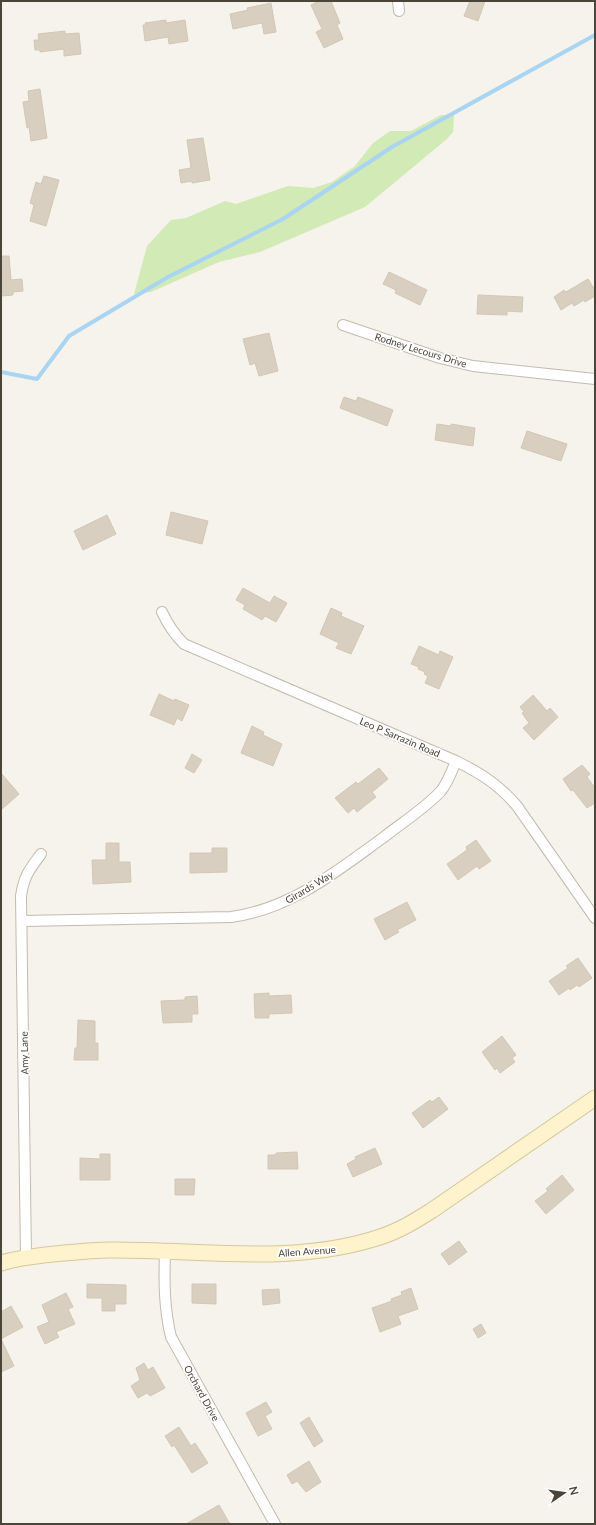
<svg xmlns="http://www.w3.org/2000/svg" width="596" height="1525" font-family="Lato,sans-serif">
  <rect width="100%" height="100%" fill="#f6f3ec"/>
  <path fill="#d2eab5" d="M441 115H454L453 132 447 139 365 207 260 252 219 262 151 292 134 294 147 246 171 220 186 218 225 201 236 204 288 186 313 188 332 182 355 166 373 143 390 131H411Z"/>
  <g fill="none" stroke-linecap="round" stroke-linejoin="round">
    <path stroke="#a9d4f2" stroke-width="4" d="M1 372 37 379 69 336 168 277 283 219 392 147 595 35"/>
  </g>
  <path fill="#d8cfc1" stroke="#d3c7b4" d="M319 1H331L340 23 337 25 343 39 324 48 316 32 322 29 311 5Z
    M470 1H485L478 21 464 16Z
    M271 3 276 32 264 34 262 23 233 29 230 14 248 10 247 8Z
    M166 20V23L185 20 188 41 169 44 168 37 145 41 143 25H146L145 23Z
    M65 31V34L79 33 81 54 64 56V49L40 52V50H35L34 40H39L38 34Z
    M40 89 47 138 31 141 29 127 27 128 23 102 29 101 28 91Z
    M203 138 210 180 192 183V181L181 183 179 170 191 168 187 140Z
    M44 176 59 180 46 226 30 221 34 205 30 203 36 182 41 184Z
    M1 256H9L11 280 22 279 23 291 13 292V295L1 296Z
    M389 272 427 290 420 305 395 293 396 290 383 284Z
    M588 279 595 290V296L585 302 584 300 574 306 572 303 561 310 554 297 564 290 566 292Z
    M478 295 523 297 522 312 507 311V315L477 314Z
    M269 333 278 371 259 376 255 363 250 365 243 339Z
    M344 397 356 401 358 397 393 410 387 426 340 408Z
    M437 424 451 426V424L475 428 473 446 435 440Z
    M527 431 567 444 561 461 521 448Z
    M171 512 208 521 202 544 166 535Z
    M107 515 116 534 83 550 74 531Z
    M243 588 270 603 274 596 287 603 276 622 265 616 262 620 243 609 245 605 236 600Z
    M331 608 342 613 341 616 364 626 351 654 336 648 339 643 320 634Z
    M419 646 439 655 440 651 453 657 439 689 425 683 428 676 424 674 425 672 418 669 419 667 411 664Z
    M159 694 174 701 175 699 189 705 182 721 177 718 174 725 150 715Z
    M533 695 547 711 550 708 558 717 534 740 523 728 529 723 522 713 524 712 520 707Z
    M252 726 264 732 263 735 282 744 273 766 241 753Z
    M192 754 202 760 194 773 185 768Z
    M582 765 590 774 587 777 595 788V803L587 808 573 790 571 791 563 779Z
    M379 768 388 779 372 792 376 797 357 812 354 808 348 813 335 798 356 782 358 784Z
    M1 773 19 794 1 810Z
    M476 840 491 861 479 869 477 866 458 880 447 864 467 850 466 847Z
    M106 843H119V862H130L131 882 93 884 92 860H106Z
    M212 848H227V872L190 873V853H212Z
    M407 902 416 920 397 930 399 932 385 940 374 919Z
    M578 958 592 978 579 987 577 985 570 990 569 988 559 995 549 981 568 968 566 966Z
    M269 993V996L291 995 292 1013 269 1014V1018H255L254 994Z
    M197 996 198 1014H192V1022L163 1023 161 1001 185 1000V997Z
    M78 1020 95 1021V1043H98V1060H74L75 1048H77Z
    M502 1036 516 1055 512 1058 515 1062 500 1073 497 1068 495 1070 482 1052Z
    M439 1097 448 1109 423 1128 412 1113 430 1100 432 1102Z
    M375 1148 382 1164 353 1177 347 1164 356 1159 355 1157Z
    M297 1152 298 1169H268V1155H276V1153Z
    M100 1154H110V1180H80V1158L100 1159Z
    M562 1175 574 1190 546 1214 535 1201 548 1191 546 1189Z
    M175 1179H195L194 1195H175Z
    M459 1241 467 1252 449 1265 441 1254Z
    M87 1284 126 1285V1304H115V1311H102V1298H87Z
    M192 1284H216V1304L192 1303Z
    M411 1288 418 1309 398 1316 401 1324 380 1332 372 1308 392 1301 391 1299 402 1295 401 1292Z
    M279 1289 280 1303 263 1305 262 1290Z
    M66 1293 73 1307 68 1309 75 1324 56 1332 59 1337 45 1344 37 1327 49 1322 42 1305Z
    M11 1306 23 1327 1 1339V1312Z
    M481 1324 486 1333 478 1338 473 1329Z
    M1 1339 14 1366 1 1372Z
    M144 1363 148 1370 153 1367 165 1388 150 1396 147 1393 138 1398 131 1386 140 1380 136 1368Z
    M266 1402 272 1412 265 1416 272 1429 258 1436 246 1413Z
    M309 1417 323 1441 314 1447 300 1423Z
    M179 1427 191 1446 195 1443 208 1463 192 1473 174 1445 172 1447 165 1436Z
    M309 1461 321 1482 306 1492 297 1481 292 1484 287 1475Z
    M219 1505 230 1524H186Z"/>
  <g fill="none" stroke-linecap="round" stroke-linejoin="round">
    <defs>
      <path id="street" d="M398 1 399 11
        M343 325 440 358 473 366 595 379
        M162 612C168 625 174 634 184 644L456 761C482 774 499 785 517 806L595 918
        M22 921 231 917C291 909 337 871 384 837 403 822 424 809 441 791 448 782 452 771 456 761
        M165 1252C164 1281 164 1308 171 1337L275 1524
        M26 1258 21 896C24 876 29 870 41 854"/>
      <path id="secondary" d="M1 1263C21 1257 43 1255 64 1253 79 1252 94 1250 109 1250 199 1249 293 1266 380 1237 399 1231 415 1221 431 1211L595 1098"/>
    </defs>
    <use href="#street" stroke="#c2bbae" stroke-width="12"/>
    <use href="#secondary" stroke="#d6c79b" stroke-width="17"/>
    <use href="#street" stroke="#fff" stroke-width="10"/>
    <use href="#secondary" stroke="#fff3cd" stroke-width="15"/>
  </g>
  <g text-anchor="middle" stroke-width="3.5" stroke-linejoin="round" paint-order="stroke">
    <g font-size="10" fill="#4b4439" stroke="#fff">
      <text transform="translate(421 350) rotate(17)" y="4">Rodney Lecours Drive</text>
      <text transform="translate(400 737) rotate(23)" y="4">Leo P Sarrazin Road</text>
      <text transform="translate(309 887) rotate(-31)" y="4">Girards Way</text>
      <text transform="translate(24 1053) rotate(-91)" y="4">Amy Lane</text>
      <text transform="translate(307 1251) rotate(-4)" y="4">Allen Avenue</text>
      <text transform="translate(202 1393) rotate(61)" y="4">Orchard Drive</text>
    </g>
  </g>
  <rect width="596" height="1525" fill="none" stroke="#4b4439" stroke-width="4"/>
  <g transform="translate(564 1493) rotate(77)" stroke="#ffffff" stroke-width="3" paint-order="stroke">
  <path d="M0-3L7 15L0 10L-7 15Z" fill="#4b4439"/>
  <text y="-6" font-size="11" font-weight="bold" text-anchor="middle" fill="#4b4439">N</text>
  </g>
</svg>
